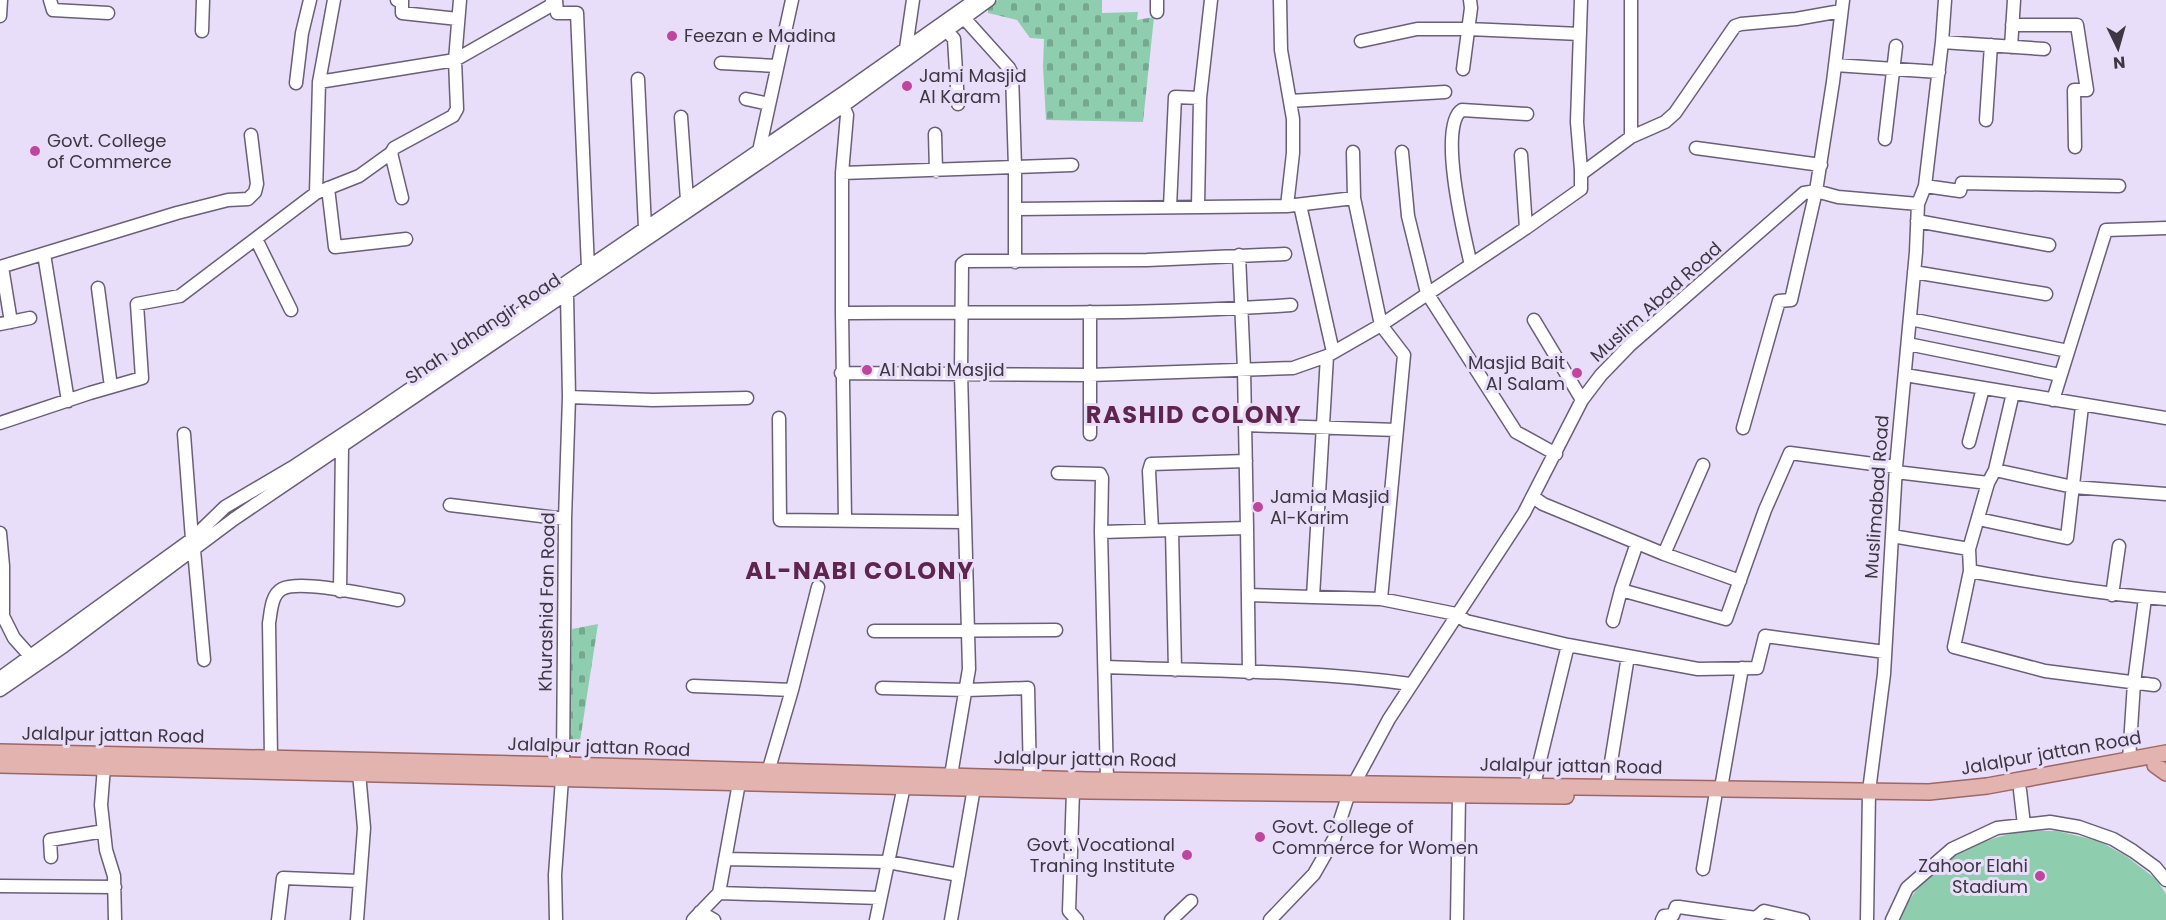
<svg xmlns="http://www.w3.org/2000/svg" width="2166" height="920" font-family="Poppins,sans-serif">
  <defs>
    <pattern id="cemetery-stones" width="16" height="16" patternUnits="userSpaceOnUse" patternTransform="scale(1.5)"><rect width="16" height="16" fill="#8eceae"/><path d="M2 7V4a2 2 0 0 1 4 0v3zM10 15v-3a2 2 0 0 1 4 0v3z" fill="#75a88f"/></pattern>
  </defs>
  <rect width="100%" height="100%" fill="#e9def9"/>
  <path fill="url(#cemetery-stones)" d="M998 0H1102V13L1138 12 1137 20 1154 17 1143 122 1046 120 1043 66 1044 39 1030 38 1017 20 988 13V7Z
    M598 624 578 754H569L572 629Z"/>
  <path fill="#8eceae" d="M2057 831 2099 841 2126 856 2156 879 2166 894V920H1897C1907 904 1916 888 1929 875 1949 854 1992 836 2020 832 2032 830 2045 831 2057 831Z"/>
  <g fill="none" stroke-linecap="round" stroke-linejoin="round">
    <defs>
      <path id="minor" d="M50 0 53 10 108 13
        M397 0 402 1V13L458 19
        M556 0 557 13H577L588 268
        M1157 0V12
        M1280 0 1281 50 1293 119V153L1287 206 1354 198
        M0 16 1 0
        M964 18 1009 68 1012 74 1015 167 1072 165
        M2012 25H2077L2087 90H2074L2075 147
        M202 31 203 0
        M947 31 954 39 958 104
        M1361 41 1417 29H1468L1580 34
        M1942 42 2044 49
        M2011 47 2014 0
        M906 48 913 0
        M721 63 777 66
        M1835 65 1939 72
        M1463 69 1471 8 1470 0
        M638 79 645 228
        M319 82 455 60 460 0
        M296 83 302 33 310 0
        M746 99 769 104
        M1290 101 1445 92
        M843 106 847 115 842 173V313C991 311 1141 316 1291 305
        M681 117 687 200
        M1986 120 1991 45
        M935 134 936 171
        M1631 137 1665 122 1675 113 1735 26 1741 24 1796 19 1841 11
        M1885 139 1896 46
        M1696 148 1821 165
        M759 151 792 0
        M1353 152 1354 198 1381 325 1526 228 1581 189V170L1577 122 1581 0
        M1402 152 1408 216 1427 293 1516 432 1556 454
        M391 153 402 198
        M1521 155 1526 228
        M842 173 1015 167V209
        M1581 174 1631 137V0
        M1925 186 1960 191 1962 183 2119 186
        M328 188 335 247 406 239
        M316 193 319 82 334 0
        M1300 205 1333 352
        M1170 207 1175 97 1200 98
        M1198 207 1200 98 1211 0
        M1917 221 2049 245
        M256 239 291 310
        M44 254 68 401
        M1239 255 1244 369 1247 528
        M1015 262V209L1287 206
        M1471 265C1465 239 1437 125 1462 110L1527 114
        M0 267 177 213 228 200 248 199 255 192 257 184 251 135
        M2 267 11 322
        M1914 272 2046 294
        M98 288 111 387
        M1090 312V434
        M842 313 845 520
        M1910 319 2068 351
        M1534 320 1582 400
        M0 324 30 318
        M1908 344 2060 375
        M841 373 1090 375 1293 368 1327 356 1381 325 1404 355 1381 599 1249 595
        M1905 375 2166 418
        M2013 393 1995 470 2073 487 2166 494
        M569 397 653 400 747 398
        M2053 400 2106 230 2166 228
        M779 418 780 520 965 522
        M0 423 90 393 142 378 137 304 180 296 316 193 359 176 391 153 394 148 453 116 457 109 455 60 550 6 553 0
        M1245 425 1397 430
        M1743 428 1779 301 1791 300 1816 191 1838 197 1918 204
        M184 434 192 539
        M1969 442 1983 388
        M339 443 342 447 340 591
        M1995 470 1988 483 1969 549 1970 571 1954 647 2045 671 2154 685
        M1896 472 1988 483
        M1058 473 1100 474 1102 478 1101 532 1107 780
        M1533 497 1543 504 1664 554 1740 581
        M450 505 565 519
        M1978 519 2067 538 2082 406
        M1152 530 1149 471 1151 464 1246 461
        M1101 532 1172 530
        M0 533 3 566V616L14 638 31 657
        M1892 536 1969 549
        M1637 543 1621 590 1726 619 1765 510 1790 453 1896 467
        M194 550 204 660
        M1664 554 1703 465
        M1970 571C2036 583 2100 594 2166 599
        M2112 595 2119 546
        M1313 597 1327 356
        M1381 599 1456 614 1466 621 1568 645 1698 669 1757 668 1765 636 1885 652
        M1613 621 1621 590
        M874 631 1056 630
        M1105 667C1206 671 1309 670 1410 684
        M1175 670 1172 530 1247 528 1249 673
        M0 678 192 539 225 507 293 467 366 419 846 91 975 0
        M693 686 792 690
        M882 688 967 690 1028 688 1030 778
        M0 690 64 646 234 519 843 106 989 0
        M271 758 269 623C271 612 271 595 282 589 301 579 374 596 398 600
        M2129 760 2134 683 2145 598
        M104 767 101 805 106 850 114 876 115 920
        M768 772 792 690 818 587
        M951 775 969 669 961 373 962 264 966 261 1147 260 1285 254
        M1534 785 1568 645
        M1607 787 1628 656
        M1721 788 1742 668
        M2020 790 2024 825
        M1073 791 1069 911 1077 920
        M51 857 50 840 104 831
        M725 859 888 862 959 875
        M1703 869 1715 798
        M0 886 115 887
        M719 893 880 898
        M700 912 714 920
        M278 920 283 878 359 881
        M357 920 364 828 359 773
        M556 920 555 875 563 765 565 519 569 397 567 294 563 289
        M693 920 719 893 739 783
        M876 920 904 786
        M951 920 974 788
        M1171 920 1191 901
        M1270 920 1314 874 1334 839 1349 793 1389 719 1524 513 1582 400 1601 375 1630 345 1804 193 1816 191 1833 82 1843 0
        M1457 920 1459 795
        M1662 920 1664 916 1673 915 1676 907H1679L1756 918 1764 911 1803 920
        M1867 920 1869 791 1884 674 1896 467 1916 252 1918 204 1925 186 1942 42 1945 0
        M1892 920 1907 888 1952 849 1997 828 2050 822 2079 827 2113 839 2133 851 2155 867 2166 880"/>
      <path id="major" d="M0 752 563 765 1089 780 1929 792 1987 786 2166 753
        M0 765 1089 791 1566 796
        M2155 765 2166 773"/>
    </defs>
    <use href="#minor" stroke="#695f76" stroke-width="15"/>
    <use href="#major" stroke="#9c6766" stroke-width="18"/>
    <use href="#minor" stroke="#fff" stroke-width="12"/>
    <use href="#major" stroke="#e2b3af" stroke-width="15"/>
  </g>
  <g fill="#be479d" stroke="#e9def9" stroke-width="2">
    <circle cx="672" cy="36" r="6"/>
    <circle cx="907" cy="86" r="6"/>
    <circle cx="35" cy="151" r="6"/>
    <circle cx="867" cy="370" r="6"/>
    <circle cx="1577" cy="373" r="6"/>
    <circle cx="1258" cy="507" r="6"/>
    <circle cx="1260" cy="837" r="6"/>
    <circle cx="1187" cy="855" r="6"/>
    <circle cx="2040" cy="876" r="6"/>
  </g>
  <g text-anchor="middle" stroke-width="6" stroke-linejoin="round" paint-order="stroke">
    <g font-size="18" fill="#3c3742" stroke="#e9def9" text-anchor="start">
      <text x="684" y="42">Feezan e Madina</text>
      <text x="919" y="82">Jami Masjid<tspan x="919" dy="21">Al Karam</tspan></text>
      <text x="47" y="147">Govt. College<tspan x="47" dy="21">of Commerce</tspan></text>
      <text x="1565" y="369" text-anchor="end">Masjid Bait<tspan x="1565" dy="21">Al Salam</tspan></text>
      <text x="879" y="376">Al Nabi Masjid</text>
      <text x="1270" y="503">Jamia Masjid<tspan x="1270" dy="21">Al-Karim</tspan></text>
      <text x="1272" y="833">Govt. College of<tspan x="1272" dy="21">Commerce for Women</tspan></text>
      <text x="1175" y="851" text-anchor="end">Govt. Vocational<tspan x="1175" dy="21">Traning Institute</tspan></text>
      <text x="2028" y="872" text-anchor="end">Zahoor Elahi<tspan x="2028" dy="21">Stadium</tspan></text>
    </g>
    <g font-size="18" fill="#3c3742" stroke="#e9def9">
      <text transform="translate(1656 302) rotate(-42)" y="6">Muslim Abad Road</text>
      <text transform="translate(483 329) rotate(-34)" y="6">Shah Jahangir Road</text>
      <text transform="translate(1877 497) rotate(-86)" y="6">Muslimabad Road</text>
      <text transform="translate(547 602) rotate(-89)" y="6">Khurashid Fan Road</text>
      <text transform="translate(113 735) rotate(1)" y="6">Jalalpur jattan Road</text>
      <text transform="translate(599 747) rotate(2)" y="6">Jalalpur jattan Road</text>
      <text transform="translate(2051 753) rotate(-10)" y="6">Jalalpur jattan Road</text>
      <text transform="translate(1085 759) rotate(1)" y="6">Jalalpur jattan Road</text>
      <text transform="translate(1571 766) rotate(1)" y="6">Jalalpur jattan Road</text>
    </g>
    <g font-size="24" font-weight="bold" letter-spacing="1.5" fill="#5f254f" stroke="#e9def9">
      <text x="1194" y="423">RASHID COLONY</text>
      <text x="860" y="579">AL-NABI COLONY</text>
    </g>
  </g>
  <g transform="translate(2118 48) rotate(175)" stroke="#e9def9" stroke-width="4.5" paint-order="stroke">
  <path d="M0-4.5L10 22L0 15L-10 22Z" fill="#3c3742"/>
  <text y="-9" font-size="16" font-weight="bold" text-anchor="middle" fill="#3c3742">N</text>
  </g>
</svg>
